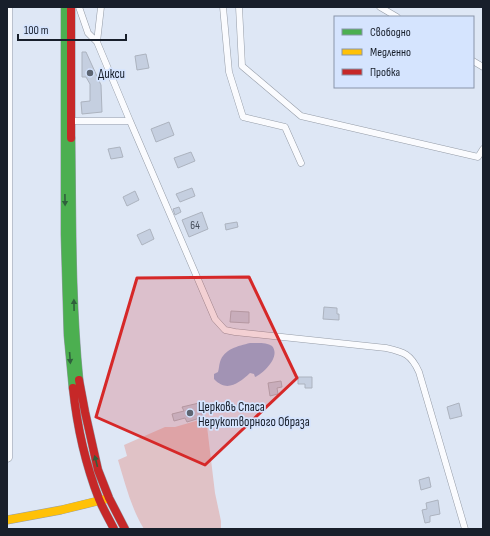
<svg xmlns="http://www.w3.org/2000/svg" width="490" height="536" font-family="'Sofia Sans Condensed',sans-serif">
  <rect width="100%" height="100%" fill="#dee7f5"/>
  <path fill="#e0c2c6" d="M206 418 215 493 221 521V529H144C131 508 125 483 118 460L127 456 124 445 165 427H175Z"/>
  <path fill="#95aed8" d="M250 343C256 343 267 342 272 346 281 356 264 373 255 377L254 374 250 373C239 383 227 393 214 379V374L218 372C219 369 219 365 220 362 224 349 238 346 250 343Z"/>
  <path fill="#c5cfe0" stroke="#acb3bf" d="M82 52H86L101 85 102 112 82 114 81 102 90 101V84L86 77H82Z
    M146 54 149 68 137 70 135 56Z
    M169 122 174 135 156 142 151 129Z
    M120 147 123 157 111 159 108 149Z
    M191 152 195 161 178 168 174 158Z
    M192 188 195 196 180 202 176 194Z
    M135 191 139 200 127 206 123 197Z
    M179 207 181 212 175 215 173 209Z
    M202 212 208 229 189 237 182 220Z
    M237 222 238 227 226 230 225 224Z
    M150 229 154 239 142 245 137 235Z
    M324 307 337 308V314H339V320L323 319Z
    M231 311 249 312V323L230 322Z
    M298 377H312V388H305V384H298Z
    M281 381 282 387 277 388 278 394 270 396 268 383Z
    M199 403 203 417 187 422 185 418 174 421 172 414 184 411 182 407Z
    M459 403 462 416 450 419 447 407Z
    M429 477 431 487 421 490 419 480Z
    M438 500 440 514 430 516V522L425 523 422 510 427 509 426 503Z"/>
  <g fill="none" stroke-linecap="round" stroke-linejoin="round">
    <defs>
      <path id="street" d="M79 7 88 33 97 42 130 121
        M223 7 229 72 243 117 285 127 301 163
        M239 7 242 66 301 116 478 157 483 149
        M380 7 397 17
        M97 42 101 7
        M473 61 483 67
        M71 121H130L215 319 225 330 235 332 386 348C404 352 411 354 419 372L465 529
        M7 459 9 458V7"/>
      <path id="fast" d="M65 7V234L68 335 73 388
        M71 138C72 218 71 300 79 380"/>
      <path id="slow" d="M7 520 61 510 106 499"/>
      <path id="jam" d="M71 7V138
        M79 380 85 412 98 470 109 498 125 529
        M73 388C77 426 85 463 99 499 103 509 109 519 114 529"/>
    </defs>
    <use href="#street" stroke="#959ca7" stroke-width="7"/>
    <use href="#fast" stroke="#959ca7" stroke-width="9"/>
    <use href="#slow" stroke="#959ca7" stroke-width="9"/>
    <use href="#jam" stroke="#959ca7" stroke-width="9"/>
    <use href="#street" stroke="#fafbfe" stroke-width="6"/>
    <use href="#fast" stroke="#4caf50" stroke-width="8"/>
    <use href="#slow" stroke="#ffc107" stroke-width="8"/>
    <use href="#jam" stroke="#c62828" stroke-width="8"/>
  </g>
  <defs><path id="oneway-solid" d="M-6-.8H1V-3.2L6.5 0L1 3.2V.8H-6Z"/></defs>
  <g fill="#2f603c">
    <use href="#oneway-solid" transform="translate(65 200) rotate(89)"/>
    <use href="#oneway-solid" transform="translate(74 305) rotate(-91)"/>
    <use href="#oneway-solid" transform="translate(70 358) rotate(86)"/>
    <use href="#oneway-solid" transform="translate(96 461) rotate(-104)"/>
  </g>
  <path fill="#d62828" fill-opacity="0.2" stroke="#d62828" stroke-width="3" stroke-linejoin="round" d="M249 277 297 378 205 465 96 417 137 278Z"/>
  <g fill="#5d6572" stroke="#d5e4fe" stroke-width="1.5">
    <circle cx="90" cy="73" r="4"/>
    <circle cx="190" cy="413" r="4"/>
  </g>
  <g text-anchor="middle" stroke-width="3.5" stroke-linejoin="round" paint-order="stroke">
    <g font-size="11" fill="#444c59">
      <text x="195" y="229">64</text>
    </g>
    <g font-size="13" fill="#181f2b" stroke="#d5e4fe" text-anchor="start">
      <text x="98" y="78">Дикси</text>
      <text x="198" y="411">Церковь Спаса<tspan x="198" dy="15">Нерукотворного Образа</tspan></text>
    </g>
  </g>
  <rect width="490" height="536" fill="none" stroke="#181f2b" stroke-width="16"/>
  <rect x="334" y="16" width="140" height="72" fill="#d5e4fe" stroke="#8995aa"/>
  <rect x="342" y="29" width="20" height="6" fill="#4caf50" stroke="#8995aa"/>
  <text x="370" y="36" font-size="12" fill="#181f2b">Свободно</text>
  <rect x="342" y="49" width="20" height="6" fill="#ffc107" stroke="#8995aa"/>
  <text x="370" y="56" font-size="12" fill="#181f2b">Медленно</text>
  <rect x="342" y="69" width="20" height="6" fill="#c62828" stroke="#8995aa"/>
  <text x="370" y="76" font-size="12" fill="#181f2b">Пробка</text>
  <path d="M18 34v6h108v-6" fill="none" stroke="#181f2b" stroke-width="2"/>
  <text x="24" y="34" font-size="12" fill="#181f2b" stroke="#d5e4fe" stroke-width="3" paint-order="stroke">100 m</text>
</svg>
